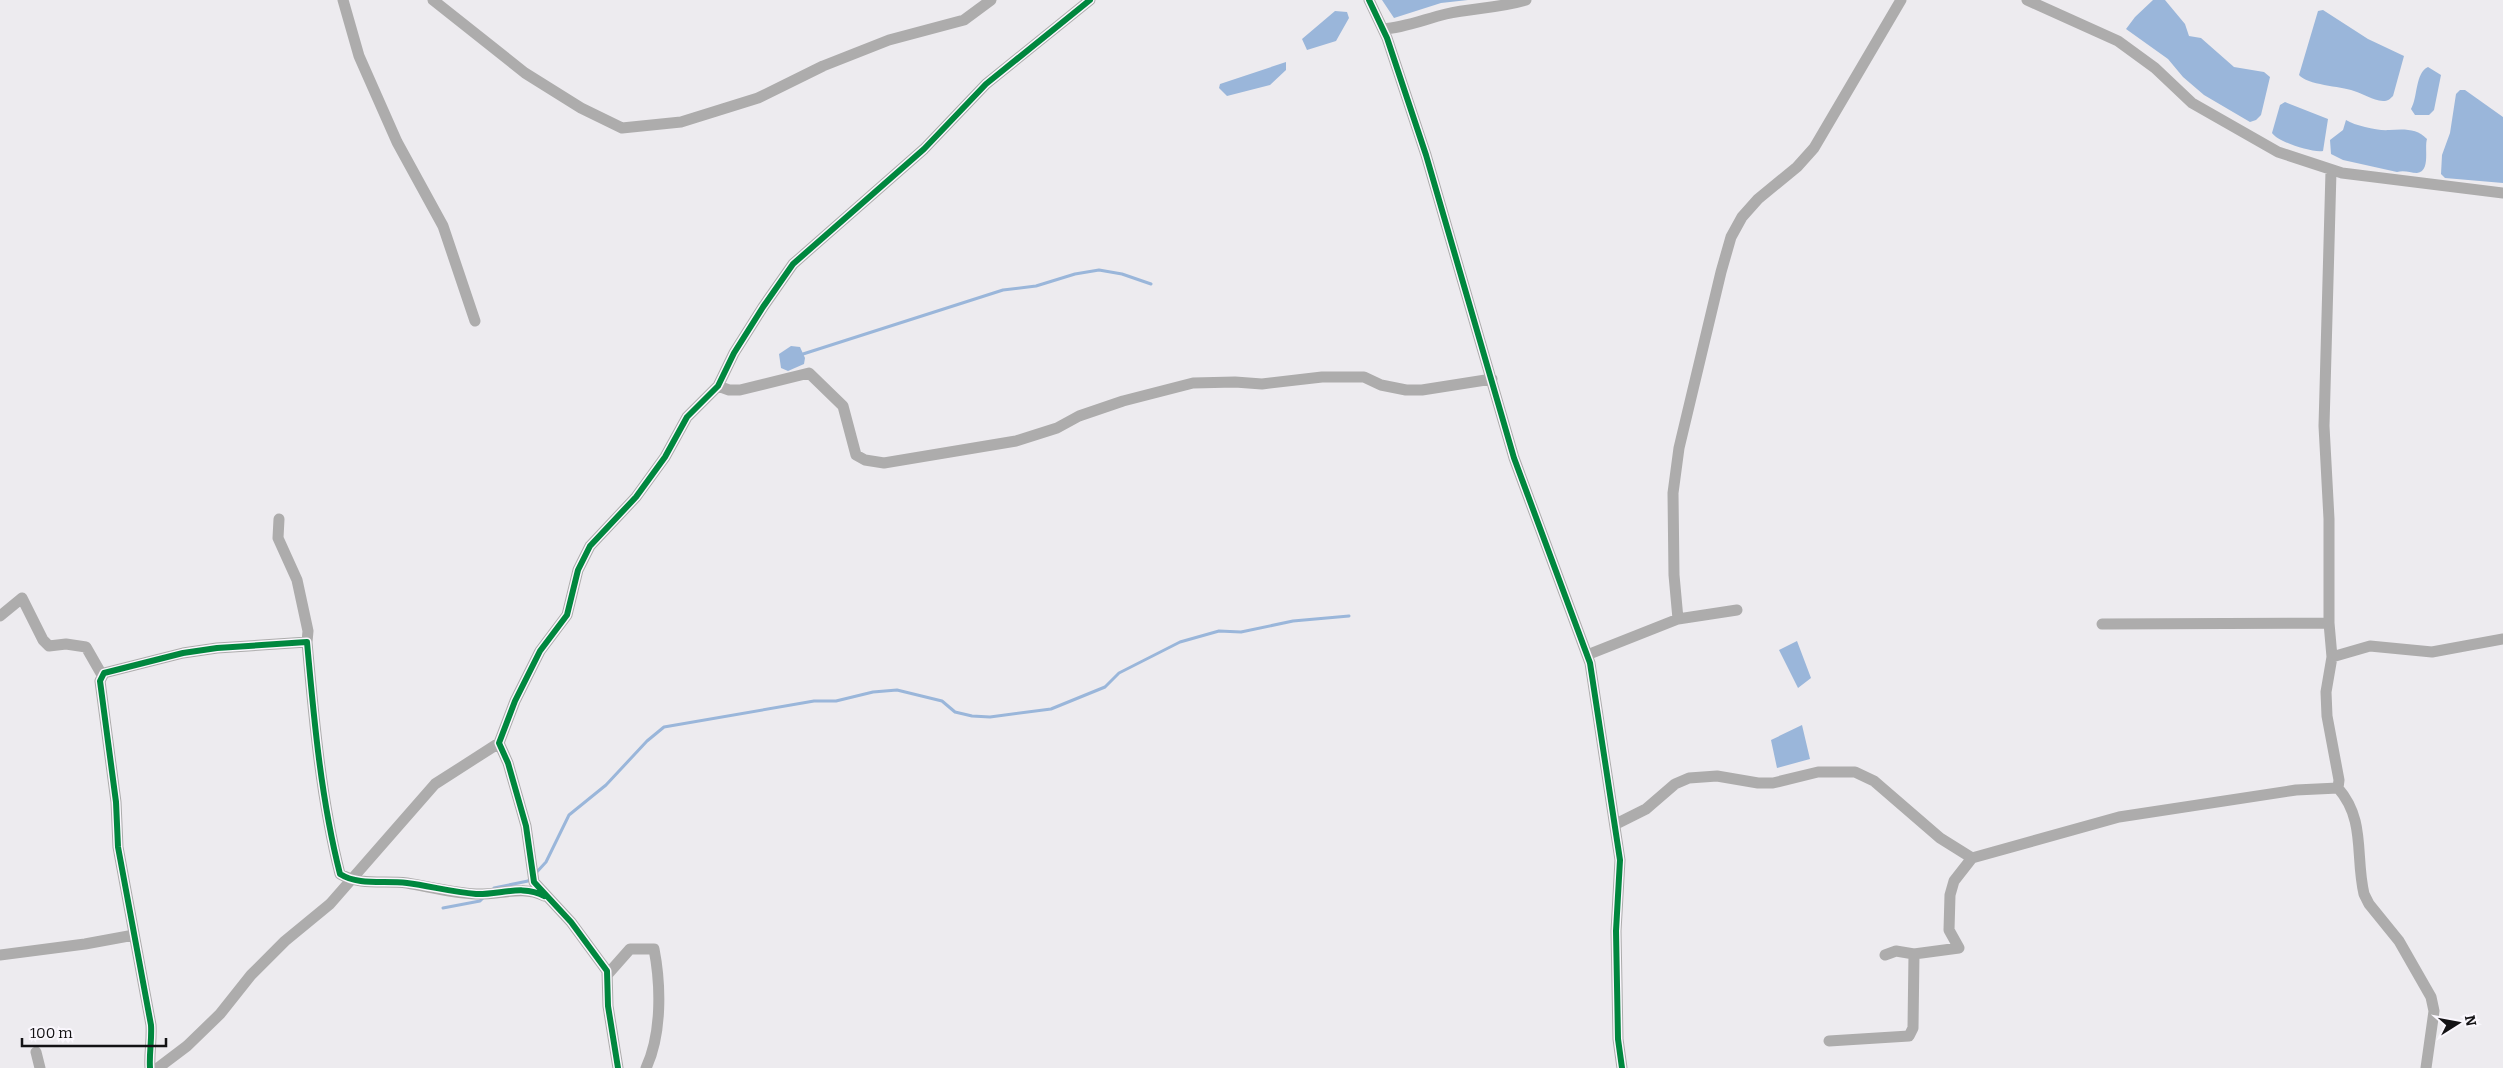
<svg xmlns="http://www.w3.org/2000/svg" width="2503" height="1068" font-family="Bitter,serif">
  <rect width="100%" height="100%" fill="#edebef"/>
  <path fill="#9ab6da" d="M1382 0H1468L1441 3 1394 18Z
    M2153 0H2165L2185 24 2189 36 2201 38 2234 67 2264 72 2270 77 2261 115 2256 120 2250 122 2204 95 2183 77 2168 59 2126 29 2135 17Z
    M2323 10 2368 39 2404 56 2393 96C2390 99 2388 101 2383 101 2372 100 2364 94 2354 91 2340 86 2307 85 2299 75L2318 11Z
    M1335 11 1347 12 1349 18 1336 41 1307 50 1302 39Z
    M1286 62V70L1270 85 1227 96 1219 88 1220 84Z
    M2428 67 2441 75 2434 110 2429 115H2415L2411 109C2418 97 2415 73 2428 67Z
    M2460 90H2465L2503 117V183L2445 178 2441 174 2442 155 2450 133 2456 94Z
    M2285 102 2328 119 2323 151C2312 153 2278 142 2272 133L2280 105Z
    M2346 120C2356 126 2378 131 2389 130 2403 129 2417 128 2427 139 2424 148 2431 171 2417 173 2410 173 2405 170 2397 172L2343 160 2331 154 2330 140 2343 130Z
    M791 346 800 347 805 358 804 364 788 371 781 368 779 354Z
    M1797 641 1811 678 1798 688 1779 650Z
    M1802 725 1810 759 1777 768 1771 740Z"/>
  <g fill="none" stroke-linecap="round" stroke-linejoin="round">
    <path stroke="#9ab6da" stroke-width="3" d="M803 354 1003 290 1036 286 1075 274 1099 270 1122 274 1151 284
      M535 874 546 862 569 815 606 785 647 741 664 727 814 701H836L873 692 897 690 942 701 955 712 972 716 990 717 1051 709 1105 687 1119 673 1180 642 1219 631 1241 632 1293 621 1349 616
      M494 888 528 881 531 878
      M443 908 480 901 484 897"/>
    <path stroke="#adacac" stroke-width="11" d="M343 0 359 56 397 142 443 226 475 321
      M433 0 525 73 581 108 622 128 681 122 758 98 823 66 889 40 964 20 991 0
      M1369 0 1387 38 1426 155 1514 458 1590 663 1620 860 1616 931 1618 1039 1622 1068
      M2027 0 2118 41 2155 68 2192 103 2278 152 2342 173 2503 193
      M1383 29C1404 28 1425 19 1446 14 1473 8 1500 8 1526 0
      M2331 171 2324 426 2329 519V623L2332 657 2326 692 2327 716 2339 780 2338 788
      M718 386 729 390H740L809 373 843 406 856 455 865 460 884 463 1016 441 1057 428 1079 416 1123 401 1193 383 1235 382 1262 384 1322 377H1364L1381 385 1406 390H1422L1492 379
      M279 519 278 538 297 580 308 631 307 642
      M0 616 22 598 43 640 49 646 66 644 86 647 102 675
      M1678 619 1674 575 1673 493 1679 448 1721 272 1731 237 1742 217 1758 199 1797 167 1814 148 1901 0
      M2102 624 2329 623
      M1587 655 1678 619 1737 610
      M2332 657 2370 646 2432 652 2503 639
      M1616 824 1646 809 1675 784 1689 778 1717 776 1758 783H1773L1818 772H1855L1874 781 1940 838 1972 858
      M0 955 85 944 134 935
      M1885 955 1896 951 1914 954 1959 948 1949 930 1950 895 1954 881 1972 858 2119 817 2296 790 2338 788C2366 820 2355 856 2364 894L2369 904 2399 941 2431 997 2434 1011 2426 1068
      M607 975 630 949H654C661 985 662 1034 646 1068
      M1829 1041 1909 1036 1913 1028 1914 954
      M36 1052 40 1068
      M150 1068C149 1053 152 1040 151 1025L118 847 116 802 100 681 104 673 183 653 217 648 307 642C314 720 321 799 340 874 360 886 385 880 407 883 430 887 453 893 476 894 499 895 523 885 544 896
      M158 1068 187 1046 220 1014 251 975 285 941 330 904 435 784 499 743
      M618 1068 608 1006 607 971 571 922 534 882 526 826 508 763 499 743 515 701 540 651 567 615 578 570 590 546 636 497 665 457 687 417 718 386 734 353 763 307 793 264 924 149 986 84 1090 0"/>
    <defs>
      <path id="cycleway" d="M1369 0 1387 38 1426 155 1514 458 1590 663 1620 860 1616 931 1618 1039 1622 1068
        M150 1068C149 1053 152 1040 151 1025L118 847 116 802 100 681 104 673 183 653 217 648 307 642C314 720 321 799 340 874 359 886 384 880 407 883 430 886 452 892 476 894 499 895 523 884 544 896
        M618 1068 608 1006 607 971 571 922 534 882 526 826 508 763 499 743 515 701 540 651 567 615 578 570 590 546 636 497 665 457 687 417 718 386 734 353 763 307 793 264 924 149 986 84 1090 0"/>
    </defs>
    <use href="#cycleway" stroke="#faf7fd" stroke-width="9"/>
    <use href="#cycleway" stroke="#00873e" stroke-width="6"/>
  </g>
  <g transform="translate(2458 1023) rotate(79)" stroke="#faf7fd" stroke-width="4" paint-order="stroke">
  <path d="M0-4L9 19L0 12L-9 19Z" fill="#131214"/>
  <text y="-8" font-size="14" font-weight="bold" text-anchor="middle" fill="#131214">N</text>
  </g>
  <path d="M22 1038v8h144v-8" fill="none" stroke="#131214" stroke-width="2.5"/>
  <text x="30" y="1038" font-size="15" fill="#131214" stroke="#faf7fd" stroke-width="4" paint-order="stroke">100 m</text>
</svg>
